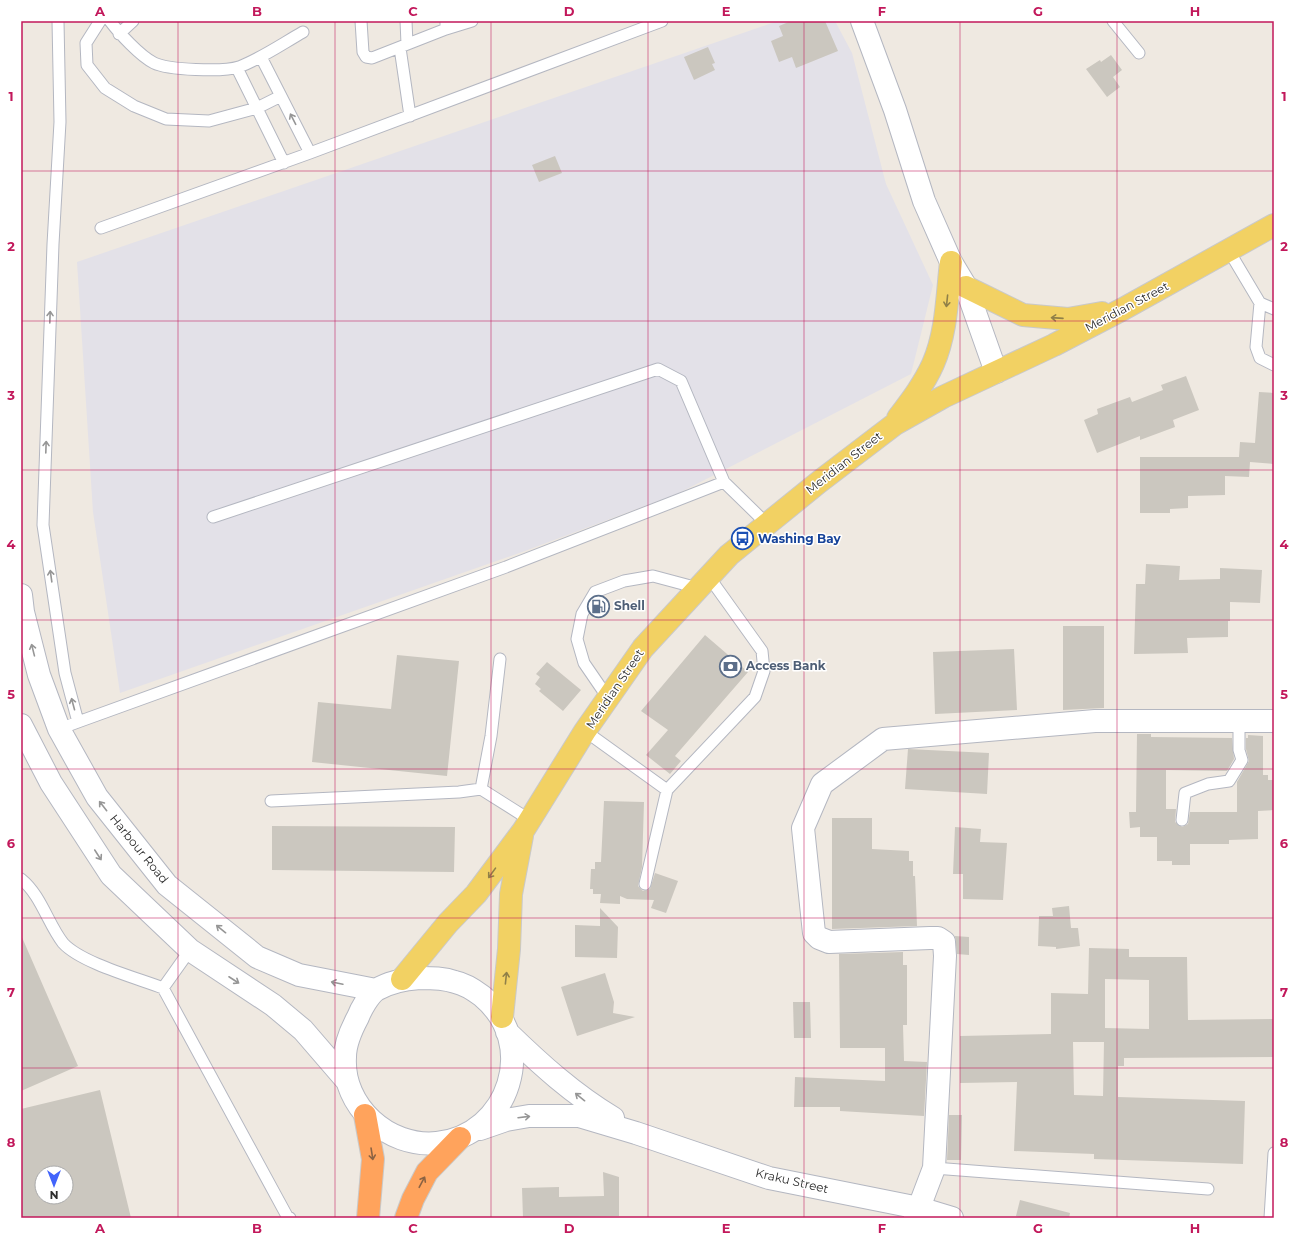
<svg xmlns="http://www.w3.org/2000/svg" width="1295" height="1239" font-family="Montserrat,sans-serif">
  <rect width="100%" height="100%" fill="#efe9e1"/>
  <path fill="#e3e1e8" d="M778 21H835L852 53 886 184 933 285 911 374 679 493 525 551 120 693 93 512 77 262Z"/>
  <path fill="#cbc7bf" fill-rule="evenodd" d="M791 21H825L838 51 796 68 792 57 779 62 771 41 783 36 779 26Z
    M708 47 715 63 712 64 715 70 694 80 684 57Z
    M1111 55 1122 70 1113 77 1120 87 1107 97 1086 69 1100 60 1101 62Z
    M555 156 562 173 539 182 532 165Z
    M1186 376 1199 410 1173 420 1175 427 1140 440V436L1097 453 1084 420 1098 414 1097 409 1130 397 1132 402 1163 390 1161 385Z
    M1259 392 1274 393V464L1250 462 1249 477 1225 476V495L1188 496V508L1170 509V513H1140V457H1239L1240 442 1255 443Z
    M1146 564 1180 566 1179 580 1220 579V568L1262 570 1260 603 1230 602V621H1228V637L1187 638 1188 653 1134 654 1136 584H1145Z
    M1063 626H1104V708L1063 710Z
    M705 635 748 672 675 756 681 761 670 774 646 755 668 730 641 711Z
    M1014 649 1017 710 935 714 933 652Z
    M397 655 459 661 447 776 312 762 318 702 391 709Z
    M547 662 581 690 563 711 539 691 541 689 535 684 540 677 536 674Z
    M1137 734H1151V737L1232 738 1234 759 1227 771 1166 770V809H1176L1175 822 1182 827 1188 824 1190 812H1237V782L1249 761 1246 749V738H1248V735L1263 736V775H1268V780H1274V810L1258 811V839L1229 840V844H1190V865H1172V861H1157V837H1140V827L1130 828 1129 812H1136Z
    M908 749 989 753 987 794 905 789Z
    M604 801 644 802 642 867 638 886 643 891 650 889 655 873 678 881 666 913 651 908 654 900 627 899 620 896V904L600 903 601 894H593V889H590L591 869H595V862H601Z
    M832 818H872V849L909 851V861H913V876H915L917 926 832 929Z
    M272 826 455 827 454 872 272 870Z
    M955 827 981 829 980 842 1007 843 1003 900 963 899V874H953Z
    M1069 906 1071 928H1078L1080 946 1056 949V947L1038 946 1039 916H1053L1052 908Z
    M600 908 618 927 617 958 575 957V925L600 926Z
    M21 935 78 1066 21 1091Z
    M955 936 969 937V955L957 954Z
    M1089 948 1129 949V957H1187L1188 1020 1274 1019V1057L1124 1058V1066H1118V1097L1245 1101 1243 1164 1094 1159V1154L1014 1151 1017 1082 960 1083V1036L1051 1034V993L1088 994ZM1105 979 1149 980V1029L1105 1028ZM1073 1042H1104L1103 1096 1074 1095Z
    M903 952V965H907V1025H903L904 1061 927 1062 924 1116 840 1111V1107H794L795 1077 885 1081V1048H840L839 954Z
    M605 973 614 1002 613 1013 635 1017 577 1036 561 987Z
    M793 1002H810L811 1038H794Z
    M100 1090 131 1218H21V1109ZM42 1173H66V1197H42Z
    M949 1115H962L961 1160H947Z
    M603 1172 619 1177V1216L523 1218 522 1188 559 1187V1197L604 1196Z
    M1020 1200 1070 1213 1069 1218H1024L1016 1216Z"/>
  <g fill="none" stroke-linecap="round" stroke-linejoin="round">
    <defs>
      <path id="lane" d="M58 21 60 122 53 244 43 525 65 673 78 722 59 729
        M100 21 86 43 87 65 105 88 134 106 166 119 209 121 257 108 281 96
        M110 21C119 33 140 56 154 63 168 70 223 72 239 67 262 58 282 44 303 32
        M361 21 363 52 366 57 372 58 446 29V21
        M406 21 407 44
        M1113 21 1139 53
        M446 29 472 21
        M119 34 133 21
        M400 48 410 116
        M261 57 310 153
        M237 68 284 163
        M101 228 310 153 662 21
        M1229 251 1260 303 1274 309
        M1260 303 1256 347 1260 358 1274 365
        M213 517 658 369 681 381 724 482
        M608 698 584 663 577 639 582 614 595 592 624 581 653 576 698 588
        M78 722 506 567 724 482 767 524
        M585 731 667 790
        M481 789 530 820
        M271 801 459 792 481 789 491 736 500 659
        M1182 820 1185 793 1208 784 1229 781 1242 760 1239 750V721
        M21 879C41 895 48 924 63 943 81 963 137 978 163 988
        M645 884 667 790 755 697 764 671 762 651 709 577
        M190 950 163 988 287 1216 290 1218
        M934 1168 1208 1189
        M1270 1218 1274 1153"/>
      <path id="street" d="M915 1218 934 1168 945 956 944 942 938 938H930L829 942 819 938 814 933 803 828 822 784 883 739 1095 721H1274"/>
      <path id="secondary" d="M862 21 895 110 924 201 951 262 966 287 996 372
        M21 595 23 612 39 675 59 729 97 797 167 885 257 957 299 975 376 990
        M21 725 51 783 111 875 190 950 273 1005 303 1030 347 1081
        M420 978C432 978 444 978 455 982 465 984 474 990 482 996 539 1043 510 1135 437 1143 388 1148 342 1106 345 1057 345 1043 351 1030 358 1017 361 1009 369 995 376 990 389 982 405 979 420 978Z
        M507 1032C540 1064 573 1094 613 1118
        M480 1129 506 1120 529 1116H579L636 1133 769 1178 919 1208 952 1218"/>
      <path id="primary" d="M966 287 1023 315 1068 319 1102 313
        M898 418C911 401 924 384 933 364 947 332 947 296 951 262
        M402 979 448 923 476 894 523 831 585 731 643 648 729 555 819 482 895 424 943 397 1054 345 1123 309 1274 225
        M502 1017 509 949 511 894 522 836"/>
      <path id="highway" d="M365 1115 373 1159 368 1218
        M406 1218 413 1199 427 1172 460 1138"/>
    </defs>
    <use href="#lane" stroke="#b4b7c1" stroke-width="13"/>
    <use href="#street" stroke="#b4b7c1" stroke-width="24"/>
    <use href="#secondary" stroke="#b4b7c1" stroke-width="24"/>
    <use href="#primary" stroke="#c9c9c9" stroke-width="24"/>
    <use href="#highway" stroke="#c9c9c9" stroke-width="24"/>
    <use href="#lane" stroke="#fff" stroke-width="11"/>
    <use href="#street" stroke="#fff" stroke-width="22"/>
    <use href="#secondary" stroke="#fff" stroke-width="22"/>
    <use href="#primary" stroke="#f2d163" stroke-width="22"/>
    <use href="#highway" stroke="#ffa35c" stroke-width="22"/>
  </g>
  <defs><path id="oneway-shaft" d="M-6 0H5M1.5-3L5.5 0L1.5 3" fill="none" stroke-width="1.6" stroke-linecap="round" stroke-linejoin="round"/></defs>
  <g stroke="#969696">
    <use href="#oneway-shaft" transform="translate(293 119) rotate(-117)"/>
    <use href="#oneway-shaft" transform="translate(50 317) rotate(-88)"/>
    <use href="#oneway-shaft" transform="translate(46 447) rotate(-88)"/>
    <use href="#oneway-shaft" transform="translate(51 576) rotate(-98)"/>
    <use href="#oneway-shaft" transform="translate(33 650) rotate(-104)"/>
    <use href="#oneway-shaft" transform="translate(73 704) rotate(-105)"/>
    <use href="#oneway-shaft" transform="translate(103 806) rotate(-128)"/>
    <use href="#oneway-shaft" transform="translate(98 855) rotate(57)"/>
    <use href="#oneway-shaft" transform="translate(221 929) rotate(-141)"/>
    <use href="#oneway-shaft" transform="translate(234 980) rotate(33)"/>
    <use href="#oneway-shaft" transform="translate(337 983) rotate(-168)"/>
    <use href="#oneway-shaft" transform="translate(580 1097) rotate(-141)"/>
    <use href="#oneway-shaft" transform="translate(524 1117) rotate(-7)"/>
  </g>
  <g stroke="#908048">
    <use href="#oneway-shaft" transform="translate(947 301) rotate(96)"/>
    <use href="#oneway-shaft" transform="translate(1057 318) rotate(-176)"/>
    <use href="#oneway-shaft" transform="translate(492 873) rotate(126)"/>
    <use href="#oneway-shaft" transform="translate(506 978) rotate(-84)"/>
  </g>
  <g stroke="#8c6343">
    <use href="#oneway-shaft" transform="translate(372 1154) rotate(81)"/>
    <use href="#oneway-shaft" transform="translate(422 1182) rotate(-62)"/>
  </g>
  <path fill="none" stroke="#c2185b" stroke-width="1" stroke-opacity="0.55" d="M178 21V1218M335 21V1218M491 21V1218M648 21V1218M804 21V1218M960 21V1218M1117 21V1218M21 171H1274M21 321H1274M21 470H1274M21 620H1274M21 769H1274M21 918H1274M21 1068H1274"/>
  <defs>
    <symbol id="bus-ring" viewBox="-11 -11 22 22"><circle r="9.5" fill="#fff" stroke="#1a4fb4" stroke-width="1.5"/><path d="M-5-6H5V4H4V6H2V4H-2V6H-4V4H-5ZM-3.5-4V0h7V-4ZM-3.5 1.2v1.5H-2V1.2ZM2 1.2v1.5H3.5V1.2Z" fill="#1a4fb4"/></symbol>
    <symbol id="fuel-ring" viewBox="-11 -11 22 22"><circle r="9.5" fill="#fff" stroke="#5c6f8a" stroke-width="1.5"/><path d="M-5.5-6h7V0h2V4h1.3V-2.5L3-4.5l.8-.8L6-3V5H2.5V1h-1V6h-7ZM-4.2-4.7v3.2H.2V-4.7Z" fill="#5c6f8a"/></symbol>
    <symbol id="bank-ring" viewBox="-11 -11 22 22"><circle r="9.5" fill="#fff" stroke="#5c6f8a" stroke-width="1.5"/><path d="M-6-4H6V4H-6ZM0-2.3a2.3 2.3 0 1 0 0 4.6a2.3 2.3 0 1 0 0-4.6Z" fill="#5c6f8a"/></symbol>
  </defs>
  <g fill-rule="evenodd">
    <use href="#bus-ring" x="730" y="526" width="25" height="25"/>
    <use href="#fuel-ring" x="586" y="594" width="25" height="25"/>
    <use href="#bank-ring" x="718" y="654" width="25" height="25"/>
  </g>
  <g text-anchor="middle" stroke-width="3" stroke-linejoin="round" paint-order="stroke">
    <g font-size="12" fill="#2e2e2e" stroke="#fff">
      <text transform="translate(1127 307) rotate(-28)" y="4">Meridian Street</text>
      <text transform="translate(844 463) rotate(-38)" y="4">Meridian Street</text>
      <text transform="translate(615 689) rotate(-56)" y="4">Meridian Street</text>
      <text transform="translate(139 849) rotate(51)" y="4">Harbour Road</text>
      <text transform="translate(792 1181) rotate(13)" y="4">Kraku Street</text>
    </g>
    <g font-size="12" font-weight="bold" fill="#164399" stroke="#fff" text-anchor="start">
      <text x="758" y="543">Washing Bay</text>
    </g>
    <g font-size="12" font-weight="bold" fill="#4e5e75" stroke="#fff" text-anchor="start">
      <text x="614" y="610">Shell</text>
      <text x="746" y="670">Access Bank</text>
    </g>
  </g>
  <rect width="1295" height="1239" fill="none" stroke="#ffffff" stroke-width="44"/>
  <g transform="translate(54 1185) rotate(180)"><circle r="19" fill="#ffffff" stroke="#ababab"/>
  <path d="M0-3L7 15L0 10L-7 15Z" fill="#4264fb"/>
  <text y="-6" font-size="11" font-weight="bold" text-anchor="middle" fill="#2e2e2e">N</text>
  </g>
  <rect x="22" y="22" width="1251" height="1195" fill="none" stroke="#c2185b" stroke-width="1.5"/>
  <g font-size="13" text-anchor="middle" font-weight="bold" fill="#c2185b">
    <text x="100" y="16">A</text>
    <text x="257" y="16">B</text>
    <text x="413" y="16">C</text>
    <text x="569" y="16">D</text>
    <text x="726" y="16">E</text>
    <text x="882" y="16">F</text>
    <text x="1038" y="16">G</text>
    <text x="1195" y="16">H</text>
    <text x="11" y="101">1</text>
    <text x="1284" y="101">1</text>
    <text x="11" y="251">2</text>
    <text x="1284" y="251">2</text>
    <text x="11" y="400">3</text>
    <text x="1284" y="400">3</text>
    <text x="11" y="549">4</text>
    <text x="1284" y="549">4</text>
    <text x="11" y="699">5</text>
    <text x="1284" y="699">5</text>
    <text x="11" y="848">6</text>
    <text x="1284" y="848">6</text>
    <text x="11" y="997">7</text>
    <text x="1284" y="997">7</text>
    <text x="11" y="1147">8</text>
    <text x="1284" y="1147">8</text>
    <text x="100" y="1233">A</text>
    <text x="257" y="1233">B</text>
    <text x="413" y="1233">C</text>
    <text x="569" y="1233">D</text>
    <text x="726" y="1233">E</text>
    <text x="882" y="1233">F</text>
    <text x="1038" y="1233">G</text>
    <text x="1195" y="1233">H</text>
  </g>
</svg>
